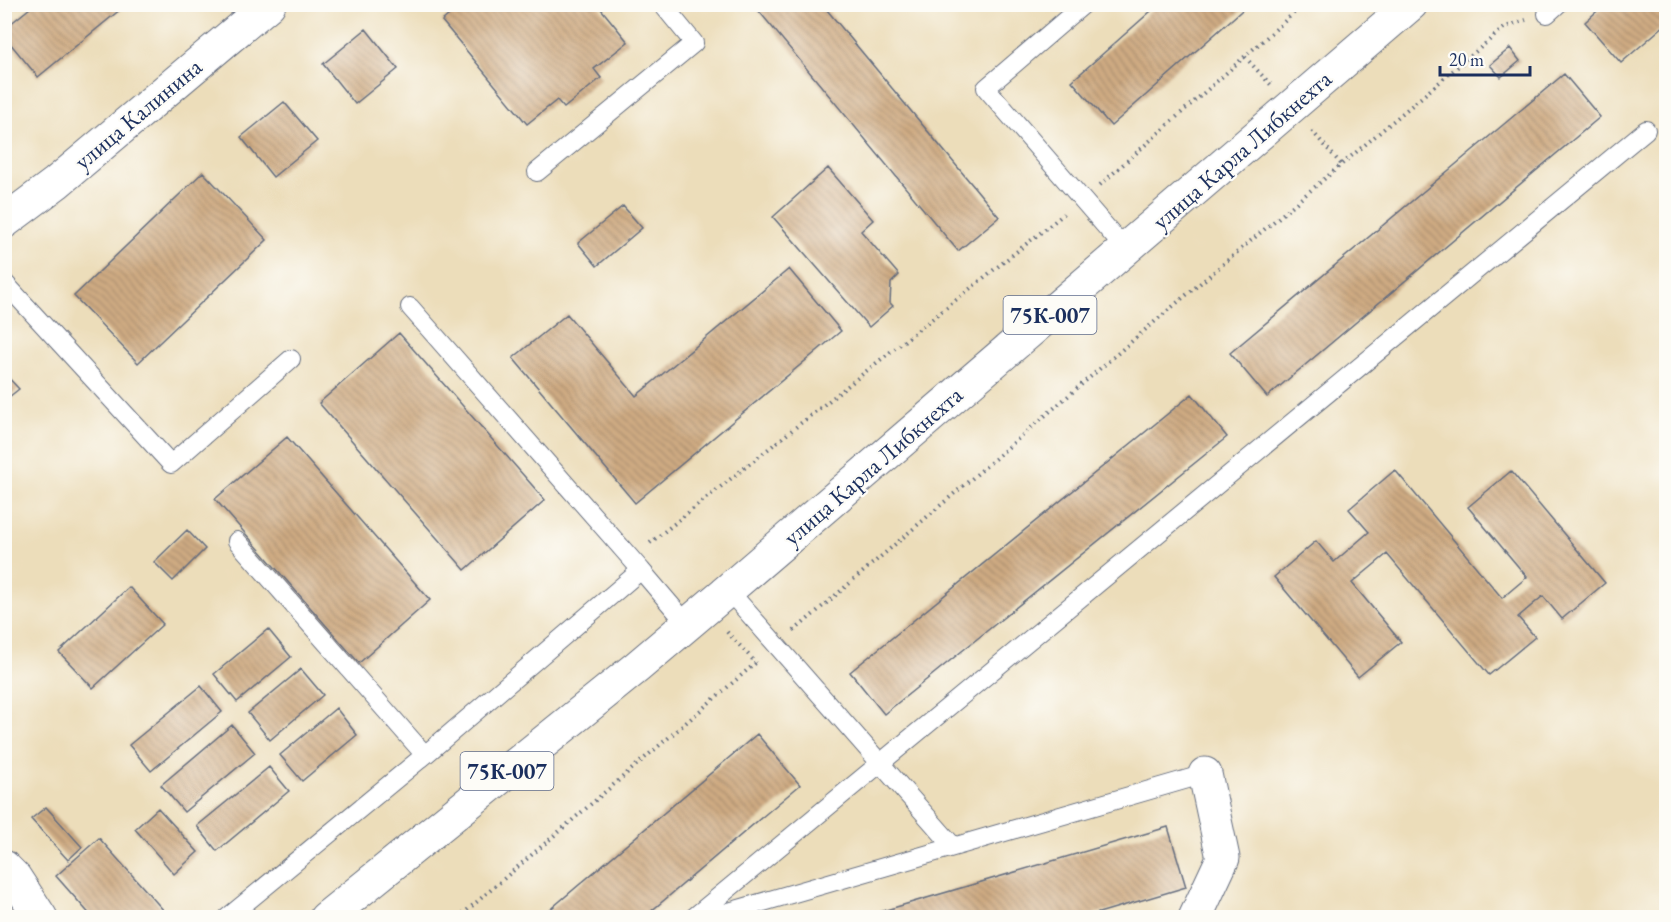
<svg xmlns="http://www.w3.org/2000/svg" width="1671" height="922" font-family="'EB Garamond',serif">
  <defs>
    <pattern id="building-back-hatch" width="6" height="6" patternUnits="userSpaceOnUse" patternTransform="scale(1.5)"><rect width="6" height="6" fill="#cfab82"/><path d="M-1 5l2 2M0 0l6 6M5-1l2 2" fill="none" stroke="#a78c6e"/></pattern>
  </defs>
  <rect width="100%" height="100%" fill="#fdfcf7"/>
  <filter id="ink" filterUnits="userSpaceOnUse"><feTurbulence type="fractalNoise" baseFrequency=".0167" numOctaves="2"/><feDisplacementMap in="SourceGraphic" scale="12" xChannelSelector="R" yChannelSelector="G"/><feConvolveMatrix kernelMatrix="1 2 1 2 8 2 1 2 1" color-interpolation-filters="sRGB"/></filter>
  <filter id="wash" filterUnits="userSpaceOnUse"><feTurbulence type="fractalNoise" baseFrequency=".008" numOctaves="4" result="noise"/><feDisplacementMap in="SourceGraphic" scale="24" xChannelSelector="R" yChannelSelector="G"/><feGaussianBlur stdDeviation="1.35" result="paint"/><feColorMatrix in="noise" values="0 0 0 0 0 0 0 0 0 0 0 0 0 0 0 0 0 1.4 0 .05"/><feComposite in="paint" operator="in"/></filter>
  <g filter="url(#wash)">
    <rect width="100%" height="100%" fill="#ecddba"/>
    <g id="blocks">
      <path fill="url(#building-back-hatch)" d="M35 4H127L38 77 4 36V29Z
        M462 4H597L628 42 594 69 601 78 564 108 557 100 527 124 442 21Z
        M753 4H822L999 217 958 251Z
        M1159 4H1249L1111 126 1072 81Z
        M1605 4H1666V24L1621 63 1585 22Z
        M366 29 398 69 355 104 323 64Z
        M1510 48 1520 61 1501 77 1490 65Z
        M1564 74 1600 117 1267 397 1230 353Z
        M284 102 317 141 273 177 241 137Z
        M828 168 873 220 861 231 899 275 891 283 890 303 893 306 869 327 773 217Z
        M203 172 267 240 138 363 74 296Z
        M623 206 642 228 597 266 578 243Z
        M789 269 841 331 635 503 513 358 567 314 636 396Z
        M399 333 545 500 465 570 319 403Z
        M4 373 19 389 4 401Z
        M1192 394 1227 437 884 714 850 672Z
        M287 437 430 600 359 663 215 499Z
        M1395 470 1502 598 1527 577 1468 507 1511 471 1605 583 1562 619 1543 596 1518 617 1535 637 1489 675 1387 554 1352 583 1401 642 1358 677 1274 577 1316 541 1334 562 1369 532 1349 509Z
        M187 530 205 549 173 581 154 562Z
        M129 587 163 624 93 688 59 652Z
        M268 629 291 657 237 702 214 674Z
        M301 669 323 695 270 740 248 713Z
        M201 686 222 712 151 771 129 745Z
        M336 708 357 735 302 781 280 755Z
        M232 725 255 753 184 812 161 785Z
        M757 734 800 785 643 918H540Z
        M269 767 289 791 217 851 197 826Z
        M46 807 82 847 68 860 31 819Z
        M158 808 198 852 174 874 135 829Z
        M1168 827 1186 887 1082 918H859Z
        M99 838 165 912 160 918H93L56 876Z"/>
    </g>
  </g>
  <g filter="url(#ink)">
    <use href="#blocks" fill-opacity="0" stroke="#646c7e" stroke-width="1.5"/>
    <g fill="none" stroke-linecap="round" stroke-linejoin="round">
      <defs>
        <path id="service" d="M1084 4 986 88 1126 250
          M1547 14 1558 4
          M537 172 694 43 662 4
          M4 282 171 464 291 359
          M410 307 641 570
          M237 541 425 755
          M728 590 953 846
          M227 918 425 755 641 570 687 624
          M693 918 1646 130
          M708 918 1205 774"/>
        <path id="minor" d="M4 867 15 878 41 918
          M1195 918 1223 858 1205 774"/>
        <path id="tertiary" d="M4 222 56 183 269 4"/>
        <path id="primary" d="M326 918 637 667 728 590 1411 4"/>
      </defs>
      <use href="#service" stroke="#646c7e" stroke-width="20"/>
      <use href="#minor" stroke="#646c7e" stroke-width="35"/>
      <use href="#tertiary" stroke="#646c7e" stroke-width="35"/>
      <use href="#primary" stroke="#646c7e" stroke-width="35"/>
      <path stroke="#646c7e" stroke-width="4" stroke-dasharray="1.5 4.5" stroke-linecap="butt" d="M1245 57 1271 85
        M1312 131 1341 164
        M1100 185 1304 4
        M650 543 1064 214
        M794 631 1159 318 1505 27 1526 20
        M727 632 756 663
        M458 918 758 661"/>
      <use href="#service" stroke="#fff" stroke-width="18"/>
      <use href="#minor" stroke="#fff" stroke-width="33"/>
      <use href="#tertiary" stroke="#fff" stroke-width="33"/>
      <use href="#primary" stroke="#fff" stroke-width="33"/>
    </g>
  </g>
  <g text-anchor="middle" stroke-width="4.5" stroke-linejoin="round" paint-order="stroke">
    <g fill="#fdfcf7" stroke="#5f6c8c" stroke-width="1.5">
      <rect x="1003.5" y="296" width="93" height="38" rx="4.5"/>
      <rect x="460.5" y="752" width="93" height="38" rx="4.5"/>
    </g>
    <g font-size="22" font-weight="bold" fill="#1b2f5e">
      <text x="1050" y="323">75К-007</text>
      <text x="507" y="779">75К-007</text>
    </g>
    <g font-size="24" fill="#1b2f5e" stroke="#fdfcf7">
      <text transform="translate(138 114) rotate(-40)" y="8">улица Калинина</text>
      <text transform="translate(1242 150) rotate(-41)" y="8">улица Карла Либкнехта</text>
      <text transform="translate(873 466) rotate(-41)" y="8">улица Карла Либкнехта</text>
    </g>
  </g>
  <rect width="1671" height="922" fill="none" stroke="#fdfcf7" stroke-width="24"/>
  <path d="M1440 66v9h90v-9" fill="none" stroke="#1b2f5e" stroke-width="3"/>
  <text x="1449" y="66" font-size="18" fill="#1b2f5e" stroke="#fdfcf7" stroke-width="4.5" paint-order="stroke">20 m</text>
</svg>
